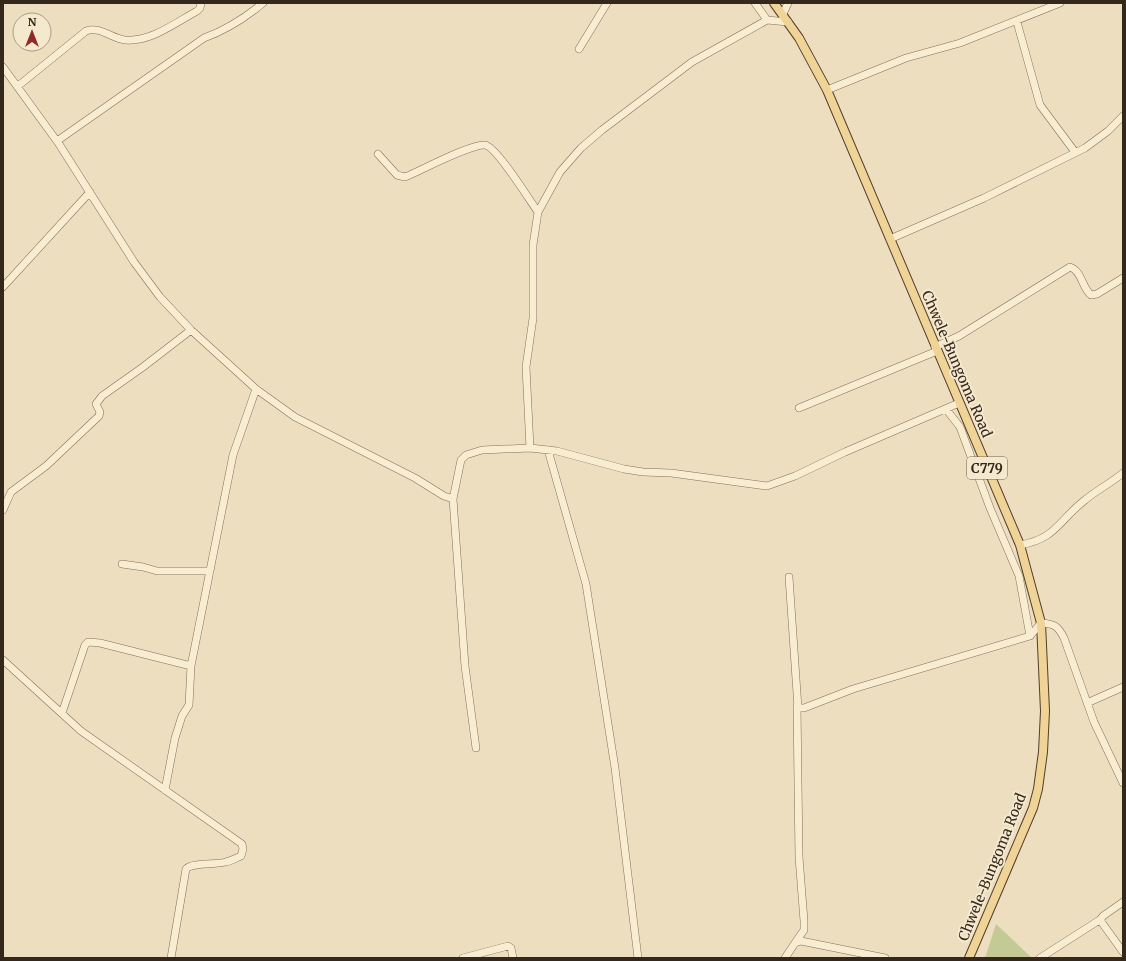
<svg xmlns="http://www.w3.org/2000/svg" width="1126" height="961" font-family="Merriweather,serif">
  <rect width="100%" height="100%" fill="#ecdebf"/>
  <path fill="#c4ca93" d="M996 924 1032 958H985Z"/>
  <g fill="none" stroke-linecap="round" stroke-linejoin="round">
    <defs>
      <path id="minor" d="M755 3 767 20
        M783 14 788 3
        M1017 22 1040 105 1075 152
        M579 49 607 3
        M3 67 59 144 134 262 160 297 191 330 256 389 295 417 415 478 444 496 453 499 461 460 466 455 482 450 530 448 557 451 624 469 643 472 671 473 767 486 795 476 845 452 959 403
        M18 86 86 31C100 26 111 38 125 40 151 42 175 23 197 11L200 8 201 3
        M827 90 906 58 960 43 1060 3
        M57 141 204 38C226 30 245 18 263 3
        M378 154 397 175 405 177C422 170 470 144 485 145 496 146 530 201 538 212
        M890 239 984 198 1085 148 1108 131 1123 116
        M3 287 90 192
        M935 347 959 336 1070 267C1082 271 1082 288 1091 295L1097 294 1123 278
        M799 408 937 351
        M946 409 960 427 990 508 1019 576 1030 636
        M530 448 526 367 533 318V245L538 212 560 172 581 148 602 130 692 62 767 20 788 22
        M548 450 586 584 615 768 638 958
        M453 499 465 666 476 748
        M3 510 11 492 46 466 99 416 100 412 96 404 102 396 143 367 191 330
        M1020 545C1056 539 1059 520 1085 500 1097 490 1111 483 1123 473
        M122 564 143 567 157 571H210
        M789 577 798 708H804L853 689 1030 636 1041 623C1055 624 1058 626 1064 638L1094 722 1123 783
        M3 660 81 731 242 844 243 849 241 856C236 858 231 861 226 862 216 865 192 862 186 869L171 958
        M1087 703 1123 687
        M62 713 85 645 88 642 100 643 191 666
        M165 790 175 738 182 716 189 705 191 666 233 455 256 389
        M1123 902 1103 916 1100 920 1123 952
        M795 943 804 930V921L799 857 797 706
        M463 958 508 946 511 948 513 958
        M785 958 795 943 801 941 885 958
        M1040 958 1101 919"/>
      <path id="major" d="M774 3 799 38 827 90 1020 545 1041 623 1045 711 1043 752 1038 789 1033 808 969 958"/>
    </defs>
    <use href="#minor" stroke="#846f58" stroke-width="8"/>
    <use href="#major" stroke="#523e2c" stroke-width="10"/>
    <use href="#minor" stroke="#f8ecd1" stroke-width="7"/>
    <use href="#major" stroke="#f0d396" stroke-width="8"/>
  </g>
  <g text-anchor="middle" stroke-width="4" stroke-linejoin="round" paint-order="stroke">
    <rect fill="#f4e9ce" stroke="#6e6151" stroke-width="1" x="967" y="457" width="40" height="22" rx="3"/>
    <g font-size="13" font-weight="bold" fill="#34271c">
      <text x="987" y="473">C779</text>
    </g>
    <g font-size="14" fill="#34271c" stroke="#f4e9ce">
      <text transform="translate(957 364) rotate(67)" y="5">Chwele-Bungoma Road</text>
      <text transform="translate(992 867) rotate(-68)" y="5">Chwele-Bungoma Road</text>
    </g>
  </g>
  <rect width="1126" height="961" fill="none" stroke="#34271c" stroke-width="8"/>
  <g transform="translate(32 32)"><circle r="19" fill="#f4e9ce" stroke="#a79b87"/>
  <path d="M0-3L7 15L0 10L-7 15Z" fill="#91292b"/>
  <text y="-6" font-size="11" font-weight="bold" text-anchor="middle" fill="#34271c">N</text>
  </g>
</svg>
